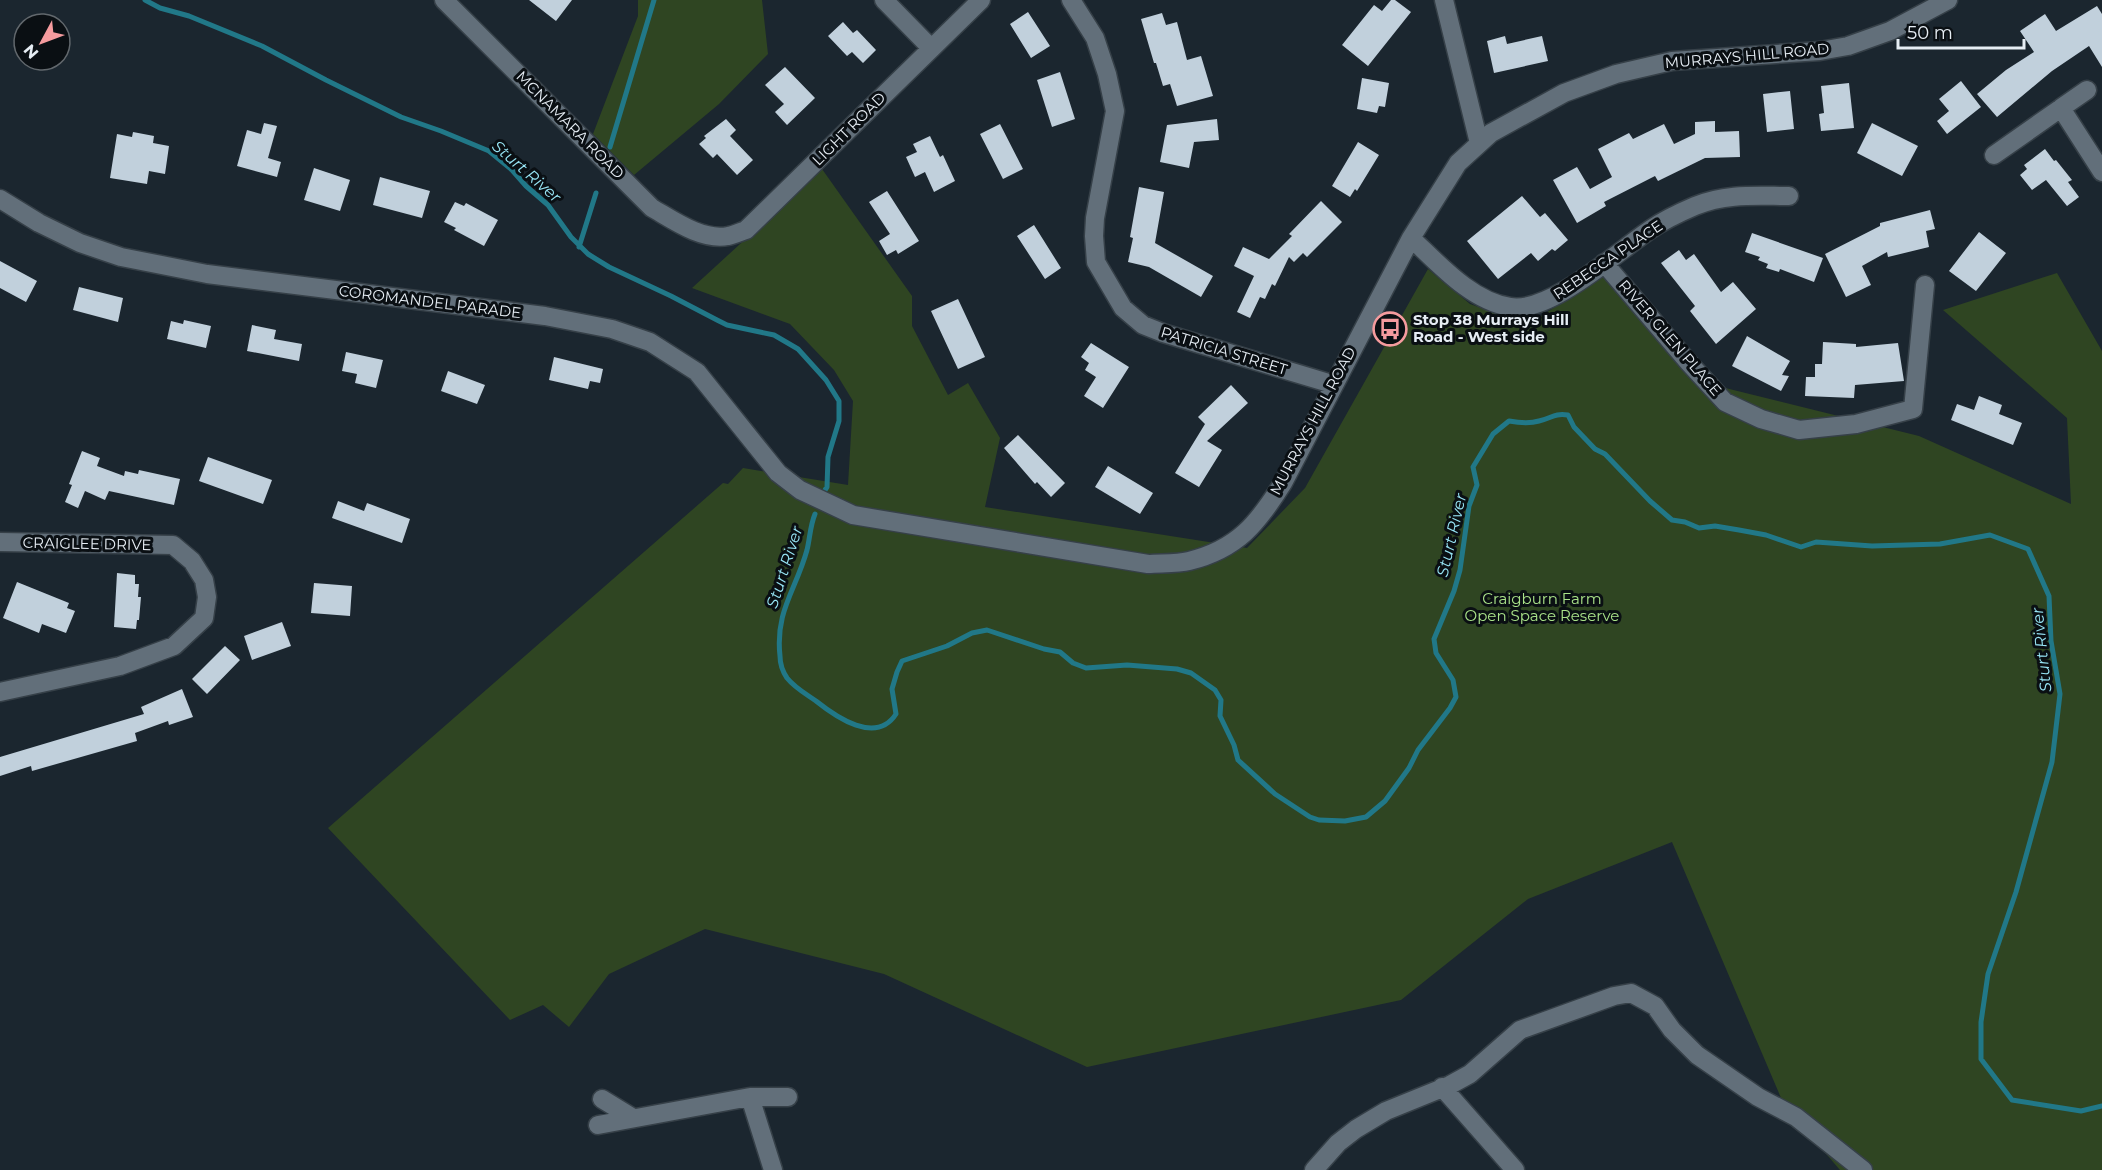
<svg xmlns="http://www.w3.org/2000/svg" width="2102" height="1170" font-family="Montserrat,sans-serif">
  <rect width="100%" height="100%" fill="#1b262f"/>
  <path fill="#2f4522" d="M638 0H762L768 54 719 104 634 175 593 134 638 16Z
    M822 169 912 296V326L948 395 968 383 1000 438 985 507 1247 548 1305 488 1428 269 1470 304 1507 317 1538 318 1603 276 1693 380 1919 436 2071 504 2067 418 1943 310 2057 273 2102 351V1170H1840L1784 1105 1672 842 1528 899 1401 1000 1087 1067 884 974 705 929 609 974 569 1027 543 1005 510 1020 328 828 723 483 728 484 743 468 848 485 853 401 834 370 790 324 692 288Z"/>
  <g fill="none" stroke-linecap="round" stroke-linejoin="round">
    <path stroke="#217888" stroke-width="5" d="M145 0 160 8 189 16 262 46 326 80 401 117 441 131 489 151 512 170 526 186 548 205 571 237 588 254 609 267 671 296 717 320 727 325 774 335 798 349 826 380 839 401V421L828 457 827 487 825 490
      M610 147 654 0
      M579 247 596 193
      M815 514C810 526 810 538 807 550 796 590 775 611 780 656 780 663 783 672 787 678 795 688 806 694 816 701 836 717 876 745 896 714L892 689 897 672 902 661 947 646 972 633 987 630 1044 649 1060 652 1073 663 1086 668 1127 665 1177 669 1191 673 1215 690 1221 700 1220 716 1234 745 1238 760 1275 794 1310 817 1319 820 1345 821 1366 817 1385 801 1409 768 1418 750 1450 708 1456 697 1453 680 1436 653 1434 639 1454 591 1460 570 1469 506 1477 485 1473 467 1493 434 1509 421C1520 423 1529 424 1539 421 1552 418 1554 413 1568 415L1574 427 1595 449 1605 454 1650 501 1672 520 1685 522 1699 528 1715 526 1739 530 1766 535 1801 547 1816 542 1872 546 1940 544 1990 535 2028 549 2049 596 2051 641 2060 694 2052 762 2016 892 1988 974 1981 1022V1059L2012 1100 2081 1111 2102 1106"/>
  </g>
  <path fill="#c1d0dc" d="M529 0H572L556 21Z
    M1391 0H1395L1411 12 1368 66 1342 45 1374 5 1382 11Z
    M2097 6 2102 14V67L2089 46 2052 71 1997 117 1977 94 2006 70 2034 52 2020 31 2045 14 2056 31Z
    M1028 12 1050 46 1031 58 1010 24Z
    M1162 13 1166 25 1177 22 1187 60 1201 56 1213 96 1177 106 1170 84 1163 86 1156 63H1154L1141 19Z
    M843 22 853 33 857 30 876 50 863 63 852 52 847 56 828 36Z
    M1505 36 1507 44 1542 36 1548 61 1494 73 1487 41Z
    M785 67 815 98 787 125 775 112 784 104 765 85Z
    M1060 72 1075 119 1052 127 1037 80Z
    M1362 78 1389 83 1385 107 1379 106 1377 113 1357 109Z
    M1961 81 1981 107 1947 134 1937 121 1949 111 1939 99Z
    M1849 83 1854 128 1821 131 1819 114 1824 113 1821 86Z
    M1790 91 1794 129 1767 132 1763 94Z
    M726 119 736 130 730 136 753 160 737 175 717 154 713 158 699 144 706 138 704 136Z
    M1217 119 1219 140 1194 142 1189 168 1160 162 1167 125Z
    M1715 121V132L1739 131 1740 157 1705 158 1658 181 1655 176 1604 202 1606 206 1577 223 1553 180 1577 167 1590 189 1612 177 1598 149 1629 133 1633 139 1664 124 1674 144 1695 134V122Z
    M264 123 277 126 268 158 281 162 277 177 237 166 247 130 261 134Z
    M1872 123 1918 146 1902 176 1857 153Z
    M1000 124 1023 169 1003 179 980 134Z
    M133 132 154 136 153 143 169 146 165 174 149 171 147 184 110 178 117 134 132 137Z
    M930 136 940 157 943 155 955 181 934 192 925 172 915 177 906 157 917 152 913 144Z
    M1358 142 1379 155 1357 191 1355 189 1350 197 1332 186Z
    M2045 149 2054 161 2056 160 2072 180 2068 182 2079 197 2067 206 2046 180 2032 190 2020 175 2027 169 2024 165Z
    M314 168 350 180 340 211 304 200Z
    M380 177 430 191 422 218 373 205Z
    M1139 187 1164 192 1155 243 1213 276 1201 297 1149 267 1128 262 1133 238 1130 237Z
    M887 191 919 241 898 254 896 250 887 255 879 241 890 234 869 202Z
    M1522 196 1540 217 1545 213 1568 240 1555 251 1552 249 1538 261 1531 253 1498 279 1467 241Z
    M1321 201 1342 222 1307 257 1303 253 1294 262 1289 257 1275 286 1272 284 1265 299 1260 297 1250 318 1237 312 1254 276 1234 266 1243 247 1269 259 1292 236 1289 234Z
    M455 202 464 206 466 203 498 220 484 246 454 230 456 228 444 222Z
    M1930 210 1935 229 1926 231 1929 247 1888 257 1887 252 1862 266 1871 285 1846 297 1825 254 1880 226V223Z
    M1034 225 1061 268 1045 279 1017 236Z
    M1979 232 2006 253 1976 291 1949 271Z
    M1752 233 1823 258 1814 282 1780 269 1779 272 1766 268 1768 264 1758 260 1760 257 1745 252Z
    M1679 250 1686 260 1694 254 1721 292 1733 282 1756 309 1716 344 1690 311 1695 306 1661 263Z
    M0 261 37 281 26 302 0 288Z
    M79 287 123 298 118 322 73 310Z
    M958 299 985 357 958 369 931 311Z
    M184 320 211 326 206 348 167 339 171 321 183 324Z
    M252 325 276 330 274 339 302 344 299 361 247 351Z
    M1747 336 1790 361 1782 375 1789 376 1781 391 1732 366Z
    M1823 342 1856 344V347L1898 343 1904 381 1855 385 1854 398 1805 396 1806 377H1815V364H1822Z
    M1091 343 1129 367 1103 408 1084 396 1096 377 1085 370 1089 363 1081 357Z
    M346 352 383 360 376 388 355 383 357 374 342 371Z
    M554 357 603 369 600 383 590 381 588 389 549 380Z
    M448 371 485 385 477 404 441 391Z
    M1231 385 1248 403 1207 441 1222 450 1199 487 1175 473 1205 424 1198 417Z
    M1979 396 2002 405 1999 414 2022 423 2013 445 1951 420 1957 404 1974 410Z
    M1018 435 1065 483 1051 497 1037 482 1035 484 1004 448Z
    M82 451 100 458 97 466 124 476 125 471 138 474 139 470 180 479 174 505 109 491 105 500 85 491 78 508 65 502 72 485 69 484Z
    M208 457 272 480 263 504 199 481Z
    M1108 466 1153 493 1140 514 1095 487Z
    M338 501 364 511 367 503 410 519 402 543 332 518Z
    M117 573 135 575V584H139L138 597H141L139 620H137L136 629 114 627Z
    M17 582 69 603 67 608 75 611 66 633 42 624 39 633 3 618Z
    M314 583 352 586 350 616 311 613Z
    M282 622 291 646 252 660 244 636Z
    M225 646 240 660 207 694 192 679Z
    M182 689 193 717 169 725 168 721 135 733 137 741 32 771 31 766 0 776V757L144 714 141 707Z"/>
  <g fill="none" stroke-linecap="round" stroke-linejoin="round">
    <defs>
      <path id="minor" d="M444 0 652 208C673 220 702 241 728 236 734 235 740 232 746 230L981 0
        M884 0 931 48
        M1071 0 1095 38 1107 74 1115 111 1095 218 1094 236 1096 262 1123 308 1143 325 1163 333 1332 384
        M1444 0 1479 143
        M2061 108 2087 90
        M1994 155 2061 108 2102 172
        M0 199 39 223 80 243 121 257 207 274 545 316 612 329 650 342 697 372 778 473 800 490 853 515 1148 564C1161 563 1177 564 1189 561 1238 549 1258 523 1283 483L1411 238 1458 163 1491 133 1564 93 1616 74 1672 61 1820 51 1848 46 1890 31 1948 0
        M1411 238C1439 264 1471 301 1510 307 1550 314 1618 251 1651 229 1664 220 1681 212 1695 206 1726 193 1757 196 1789 196
        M1604 263 1689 363 1725 402 1761 419 1799 430 1856 424 1913 409 1925 285
        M0 542 173 545 192 561 204 580 207 597 204 618 174 646 120 666 0 692
        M1442 1087 1515 1170
        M750 1097H788
        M602 1099 633 1118
        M598 1125 750 1097 773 1170
        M1314 1170 1338 1143 1356 1129 1386 1111 1450 1085 1470 1074 1520 1030 1614 996 1631 993 1655 1006 1672 1030 1697 1055 1758 1097 1796 1117 1863 1170"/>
    </defs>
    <use href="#minor" stroke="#364048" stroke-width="21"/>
    <use href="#minor" stroke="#626f7a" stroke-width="18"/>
  </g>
  <defs>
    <symbol id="bus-ring" viewBox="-11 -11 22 22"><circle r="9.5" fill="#0a0f13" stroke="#f59b9e" stroke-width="1.5"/><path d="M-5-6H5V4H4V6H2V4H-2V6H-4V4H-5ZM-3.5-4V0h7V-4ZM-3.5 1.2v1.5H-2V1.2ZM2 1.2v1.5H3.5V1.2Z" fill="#f59b9e"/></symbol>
  </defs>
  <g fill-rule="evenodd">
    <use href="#bus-ring" x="1371" y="310" width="38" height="38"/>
  </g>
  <g text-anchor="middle" stroke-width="6" stroke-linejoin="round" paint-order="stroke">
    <g font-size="15" fill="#e6edf4" stroke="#0a0f13">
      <text transform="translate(1747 56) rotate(-5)" y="5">MURRAYS HILL ROAD</text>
      <text transform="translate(570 125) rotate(45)" y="5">MCNAMARA ROAD</text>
      <text transform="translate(849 129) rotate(-45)" y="5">LIGHT ROAD</text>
      <text transform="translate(1608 260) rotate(-34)" y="5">REBECCA PLACE</text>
      <text transform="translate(430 302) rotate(7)" y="5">COROMANDEL PARADE</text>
      <text transform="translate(1670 338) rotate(49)" y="5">RIVER GLEN PLACE</text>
      <text transform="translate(1224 351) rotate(17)" y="5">PATRICIA STREET</text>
      <text transform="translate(1313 421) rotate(-62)" y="5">MURRAYS HILL ROAD</text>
      <text transform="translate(87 544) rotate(1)" y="5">CRAIGLEE DRIVE</text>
    </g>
    <g font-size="15" font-weight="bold" fill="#e6edf4" stroke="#0a0f13" text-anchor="start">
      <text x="1413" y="325">Stop 38 Murrays Hill<tspan x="1413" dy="17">Road - West side</tspan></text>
    </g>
    <g font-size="15" fill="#aae389" stroke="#0a0f13">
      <text x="1542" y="604">Craigburn Farm<tspan x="1542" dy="17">Open Space Reserve</tspan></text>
    </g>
    <g font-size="16" font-style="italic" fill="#98e6f6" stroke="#0a0f13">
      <text transform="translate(527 171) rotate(41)" y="6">Sturt River</text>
      <text transform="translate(1451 535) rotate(-77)" y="6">Sturt River</text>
      <text transform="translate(784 567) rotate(-72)" y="6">Sturt River</text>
      <text transform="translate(2041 650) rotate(-96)" y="6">Sturt River</text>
    </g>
  </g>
  <g transform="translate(42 42) rotate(229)"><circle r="28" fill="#0a0f13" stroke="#62686d" stroke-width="1.5"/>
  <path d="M0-4.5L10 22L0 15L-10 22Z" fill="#f59b9e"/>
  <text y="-9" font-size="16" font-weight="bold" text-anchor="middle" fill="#e6edf4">N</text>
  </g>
  <path d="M1898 39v9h126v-9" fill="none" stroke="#e6edf4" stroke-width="3"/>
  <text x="1907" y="39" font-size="18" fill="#e6edf4" stroke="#0a0f13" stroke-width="4.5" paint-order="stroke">50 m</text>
</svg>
